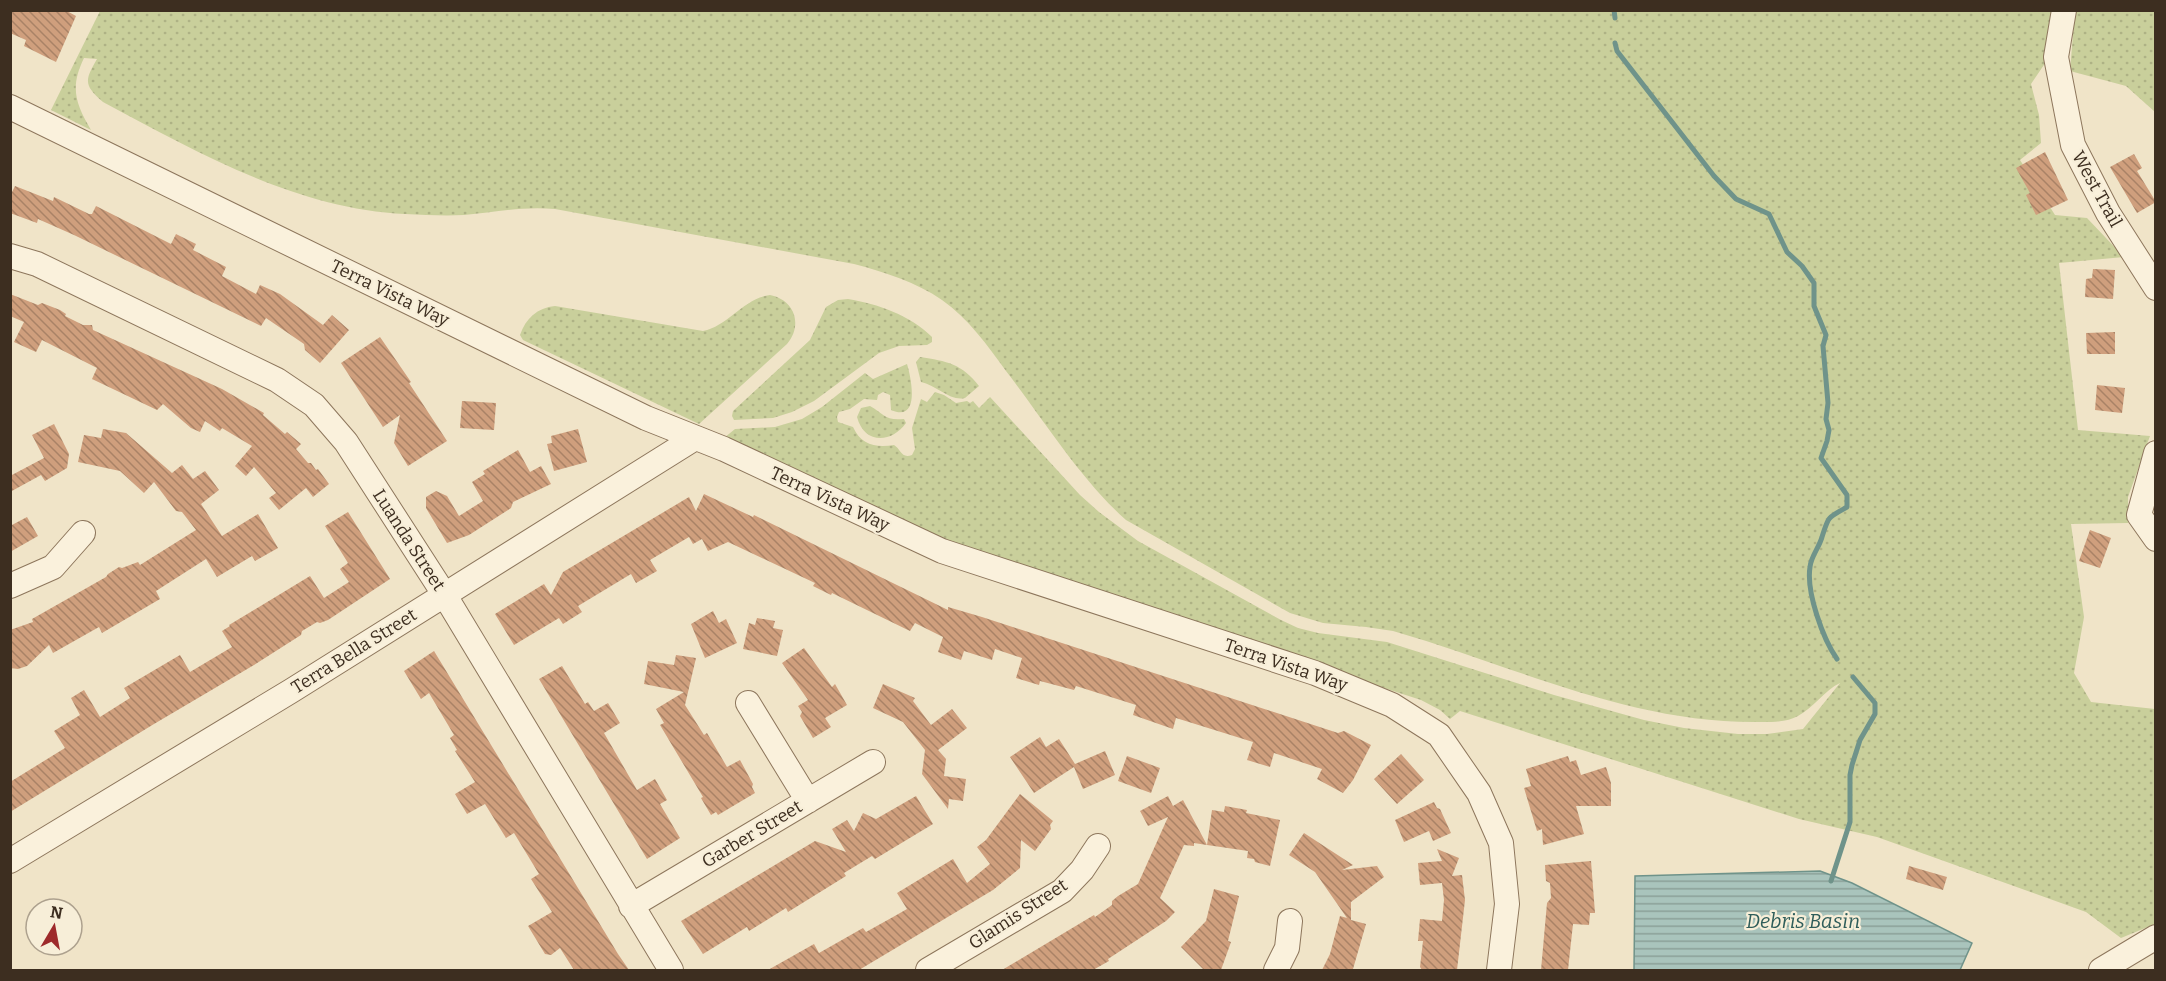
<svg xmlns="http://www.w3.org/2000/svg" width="2166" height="981" font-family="Bitter,serif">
  <defs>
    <pattern id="grass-dots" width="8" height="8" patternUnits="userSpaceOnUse" patternTransform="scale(1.5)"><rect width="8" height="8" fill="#c9cf9b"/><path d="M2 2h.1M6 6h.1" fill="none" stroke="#aeb285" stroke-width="1.8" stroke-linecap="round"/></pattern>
    <pattern id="water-rules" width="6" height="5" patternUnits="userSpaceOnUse" patternTransform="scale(1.5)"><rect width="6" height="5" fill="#a9c4bc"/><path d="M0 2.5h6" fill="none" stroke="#8ba098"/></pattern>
    <pattern id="building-back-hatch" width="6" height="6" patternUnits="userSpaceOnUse" patternTransform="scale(1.5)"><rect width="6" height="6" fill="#cf9f7d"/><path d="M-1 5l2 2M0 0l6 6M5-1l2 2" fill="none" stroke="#a98266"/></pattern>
  </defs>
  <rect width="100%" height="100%" fill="#f0e4c8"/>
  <path fill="url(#grass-dots)" d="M100 11H2059L2052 53 2031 84 2039 115 2041 143 2020 160 2055 215 2087 218 2124 257 2059 263 2078 430 2150 436 2128 497V523L2071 524 2084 617 2074 673 2091 702 2155 709V924L2121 938 2086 912 1877 837 1799 819 1460 711 1450 719 1440 710 1421 700 981 557 724 438 735 429 775 427 802 419 822 407 865 373 873 379 907 364C911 377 921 423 891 410L890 395 883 392 878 395 877 400 864 399 850 409 839 412 837 417 838 422 853 427C861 445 876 448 894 445 901 449 901 459 912 455L915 449 912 428 921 399 927 402 935 392 944 395 956 403 967 401 970 403 973 401 979 408 990 397 1080 495 1099 512 1138 541 1281 620 1298 628 1318 633 1387 642 1554 695 1644 720 1684 728 1738 734H1767L1803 729 1840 683C1825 690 1813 708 1798 716 1786 723 1767 722 1753 722 1628 722 1511 665 1393 631L1366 627 1323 623 1290 613 1126 520C1081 480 1043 419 1006 371 988 346 968 318 942 300 916 282 884 272 854 264L555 209C524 206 495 212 464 215 445 216 425 215 405 214 296 209 197 152 103 102 83 85 85 80 97 59L84 58C70 87 75 103 91 130L51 110Z
    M2075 11H2155V112L2126 86 2070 71Z
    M770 295C795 300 803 325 787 344L699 424 523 340 520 335C526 318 537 308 555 306L703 331C728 326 744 298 770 295Z
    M848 299C878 304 910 315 932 337V342L927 345 899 346 879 353 814 401 792 412 773 418 734 420 732 416 733 411 810 340 826 307 838 300Z
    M920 357C947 361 962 364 979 386L965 398C951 402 936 385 921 382L916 362Z
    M870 406C884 414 885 421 904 419L906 423C891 444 864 444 857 417L861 408Z"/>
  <path fill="url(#water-rules)" stroke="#6f938a" stroke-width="1.5" d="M1820 871 1852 883 1972 943 1960 970H1634L1635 876Z"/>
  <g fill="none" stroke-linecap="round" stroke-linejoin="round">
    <path stroke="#6f938a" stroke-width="5" d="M1614 10 1615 18
      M1615 43 1617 51 1714 176 1736 199 1769 214 1787 252 1802 266 1814 283V306L1826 335 1823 346 1828 403 1826 419 1829 430 1827 441 1821 458 1847 495V507C1826 519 1829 516 1822 537 1819 548 1811 556 1810 567 1806 592 1823 639 1837 659
      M1831 881 1850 822V775L1852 765 1860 740 1875 714V703L1853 677"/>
  </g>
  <path fill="url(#building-back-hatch)" d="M10 10H65L76 16 56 62 24 46 26 40 10 33Z
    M2045 152 2068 200 2036 215 2026 195 2030 193 2016 168Z
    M2134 154 2142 168 2137 171 2156 202 2137 213 2110 167Z
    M15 186 53 201 54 197 89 214H92L96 206 171 244 176 234 196 244 193 250 226 267 222 276 256 294 260 285 280 294 323 325 332 315 349 330 320 363 305 350 304 344 266 318 261 326 74 235 38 219 37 223 10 213V196Z
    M2093 269 2115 270 2113 299 2085 297 2086 279 2092 278Z
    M10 294 38 305 42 303 60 310 66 314 65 316 83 325H92L93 330 222 389 264 413 263 415 285 434 287 432 301 444 296 449 308 463H311L316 470 318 469 329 484 313 497 306 488 279 510 269 498 276 493 254 467 246 476 235 466 252 446 222 428 220 431 205 421 200 432 191 428 163 404 157 410 92 379 97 368 42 340 36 352 14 342 24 322 10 316Z
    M2115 332V354H2087L2086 333Z
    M380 337 411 382 409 383 447 441 408 466 394 443 400 415 383 427 341 363Z
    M2097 385 2125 388 2122 413 2095 410Z
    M462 401 496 403 494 430 460 428Z
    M54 424 69 454 67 468 45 481 41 475 10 492V476L44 458 32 435Z
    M103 429 126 433 172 473 182 465 193 479 205 471 219 490 201 504 222 536 258 514 278 548 255 561 252 556 217 577 206 559 156 591 160 599 102 633 99 627 53 653 49 645 27 666 18 669 10 668V630L33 622 32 619 106 577 108 574 119 567 122 568 138 562 140 565 196 530 182 512 176 511 154 482 144 493 120 471 78 462 84 435 101 438Z
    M578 429 587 462 554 471 547 444 552 443 551 436Z
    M518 450 530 472 541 466 551 484 513 502 511 508 469 535 447 543 426 508V497L436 491 447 496 459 516 483 501 472 482 485 474 483 471Z
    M704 494 753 517 754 515 948 610V607L982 617 1338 733 1344 731 1371 745 1353 780 1343 793 1317 779 1322 769 1274 753 1270 767 1247 760 1253 742 1176 718 1173 729 1133 715 1136 705 1076 686 1074 690 1040 681 1039 685 1016 678 1022 658 995 649 992 660 964 651 961 660 938 652 943 637 915 623 910 631 832 593 831 595 813 586 815 583 728 542 708 551 702 539 693 544 689 537 650 560 657 571 636 583 631 574 578 606 582 612 563 624 559 618 514 645 495 614 544 584 551 595 563 572 689 497 696 511Z
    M348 512 390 579 328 620 320 623 317 622 302 631 301 635 254 665 154 724 10 812V782L65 748 54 731 80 715 71 698 84 690 100 717 130 698 124 688 180 655 190 672 232 647 222 631 230 626 229 625 310 576 324 598 349 582 340 569 348 563 325 526Z
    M27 517 38 536 10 552V526Z
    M2090 530 2111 538 2100 568 2079 561Z
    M713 611 719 623 726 619 737 643 705 658 691 624Z
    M757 618 775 621 773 628 783 630 777 656 743 649 749 623 755 625Z
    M804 648 832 687 835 684 847 705 825 718 831 727 813 738 800 716 802 712 798 706 808 700 782 663Z
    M434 651 618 954 629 970H574L560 948 551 955 545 954 528 926 552 912 531 879 539 874 514 833 506 838 485 804 467 814 455 794 475 782 455 751 457 750 450 738 454 735 429 693 421 699 404 671Z
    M676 655 696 658 685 705 704 735 707 733 727 767 740 760 753 784 752 787 755 793 718 815 716 812 711 815 701 798 703 797 660 725 664 723 656 709 684 692 644 684 648 661 674 665Z
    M562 666 585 704 588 702 594 711 608 703 620 723 604 733 637 790 655 779 667 800 660 804 680 838 647 859 539 679Z
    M883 684 915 698 913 701 931 725 952 709 967 728 938 750 946 759 944 776 966 779 963 801 949 799 948 809 922 774 925 750 903 722 873 708Z
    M1040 737 1046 747 1059 739 1075 764 1105 751 1115 775 1083 789 1074 767 1034 793 1010 757Z
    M1401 754 1424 780 1397 804 1374 779Z
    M1127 756 1160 768 1151 793 1118 781Z
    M1568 756 1570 762 1576 760 1581 775 1606 767 1611 783V806H1576L1584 834 1543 845 1542 829 1537 831 1524 788 1531 786 1526 769Z
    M1020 794 1053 821 1050 825 1051 829 1035 851 1021 840 1020 868 993 890 859 970H768L814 944 819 953 863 928 866 932 893 917 907 909 897 893 953 859 967 883 990 864 977 847 986 840Z
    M916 796 933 824 875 859 872 856 844 873 846 876 788 912 786 908 749 931 747 927 703 954 681 921 815 841 846 852 832 829 847 820 854 831 863 813 876 819Z
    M1168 796 1173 806 1183 800 1207 845 1194 843V846L1184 845 1160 898 1175 912 1166 921 1108 959 1109 961 1093 970H1002L1094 915 1095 917 1112 905V901L1118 896 1138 884 1168 817 1148 826 1140 811Z
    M1434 802 1437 808 1440 809 1451 833 1433 841 1429 831 1404 842 1395 820Z
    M1225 806 1247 810 1246 813 1280 820 1270 866 1255 862 1254 859 1247 858 1248 851 1207 845 1212 810 1224 812Z
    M1304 833 1353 865 1342 870 1377 866 1384 877 1351 902V920L1366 924 1353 969 1322 970 1330 954 1340 916 1347 918 1315 872 1289 855Z
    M1437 849 1459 858 1452 876 1462 875 1465 900 1457 970H1422L1420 967 1423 941H1418L1420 919 1442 921 1444 900 1442 883 1420 885 1418 863 1442 861Z
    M1591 861 1595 913H1590L1589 925 1573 924 1568 970H1541L1547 903 1551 898 1550 883 1546 881 1545 865Z
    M1909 866 1947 877 1943 890 1906 879Z
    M1214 889 1239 896 1228 941 1231 942 1221 970H1204L1181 947 1206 921Z"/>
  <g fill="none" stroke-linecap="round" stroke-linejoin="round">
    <defs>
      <path id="minor" d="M2064 10 2056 57 2073 145 2108 213 2156 288
        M10 107 646 418 724 449 942 551 1315 673 1392 705 1439 735 1479 793 1501 843 1507 904 1499 970
        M10 256 37 264 277 380 314 405 346 442 444 594 671 970
        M2156 453 2139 515 2156 539
        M10 586 53 567 83 533
        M748 703 808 801
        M10 861 291 691 695 438
        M631 906 873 762
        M928 970 1062 891 1082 870 1098 846
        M1276 970 1287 948 1290 921
        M2101 970 2156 937"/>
    </defs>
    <use href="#minor" stroke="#8d765c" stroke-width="26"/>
    <use href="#minor" stroke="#faf1dc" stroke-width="24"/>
  </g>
  <g text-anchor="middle" stroke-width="4.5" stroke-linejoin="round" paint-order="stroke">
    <g font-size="18" fill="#3d2e20" stroke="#f7eed8">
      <text transform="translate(2097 189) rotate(61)" y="6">West Trail</text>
      <text transform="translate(390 293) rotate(26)" y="6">Terra Vista Way</text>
      <text transform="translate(830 499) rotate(25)" y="6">Terra Vista Way</text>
      <text transform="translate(409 540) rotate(57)" y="6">Luanda Street</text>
      <text transform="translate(354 651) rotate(-32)" y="6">Terra Bella Street</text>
      <text transform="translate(1286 665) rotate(19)" y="6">Terra Vista Way</text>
      <text transform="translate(752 834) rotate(-31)" y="6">Garber Street</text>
      <text transform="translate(1018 914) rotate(-33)" y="6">Glamis Street</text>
    </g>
    <g font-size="20" font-style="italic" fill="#2f5d5a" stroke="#f7eed8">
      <text x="1803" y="928">Debris Basin</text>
    </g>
  </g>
  <rect width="2166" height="981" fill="none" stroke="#3d2e20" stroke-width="24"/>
  <g transform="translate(54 927) rotate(10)"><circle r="28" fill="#f7eed8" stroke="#ada18e" stroke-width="1.5"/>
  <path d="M0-4.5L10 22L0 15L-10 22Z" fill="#9e2a2b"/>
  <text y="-9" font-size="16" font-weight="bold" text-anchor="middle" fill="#3d2e20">N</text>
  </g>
</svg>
